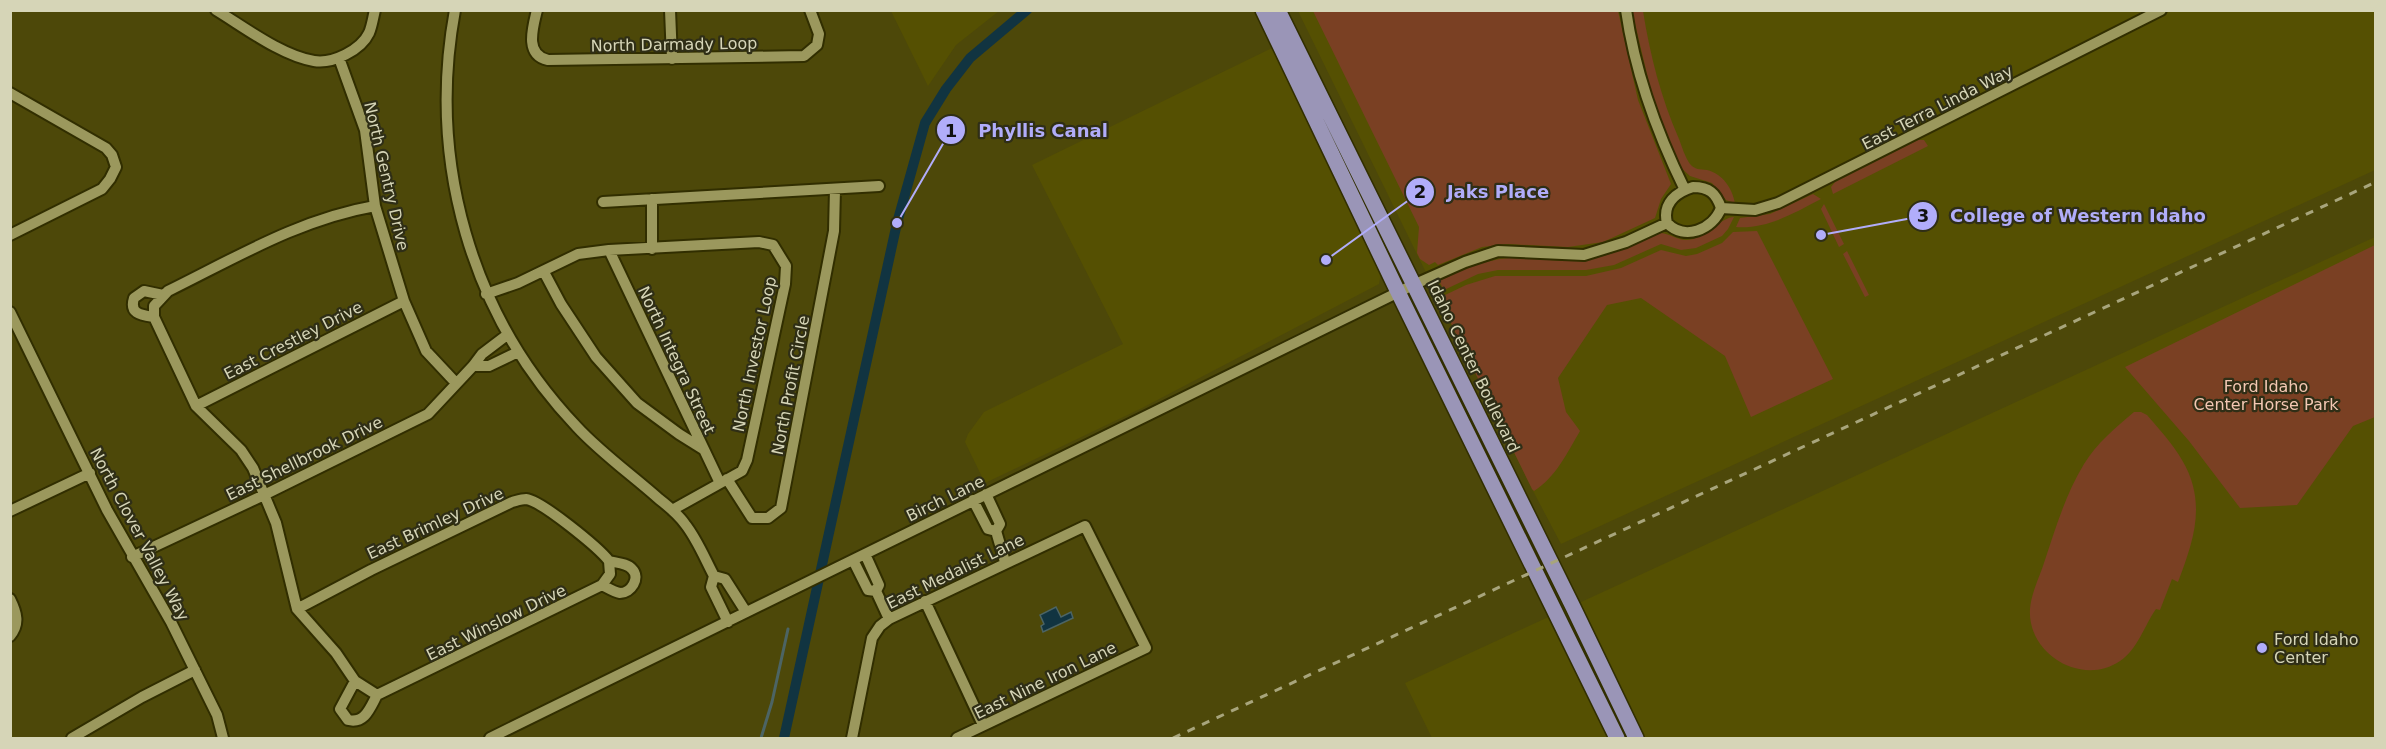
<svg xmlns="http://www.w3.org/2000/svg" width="2386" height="749" font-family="'DejaVu Sans',sans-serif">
  <rect width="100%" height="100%" fill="#4d4809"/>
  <path fill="#555002" d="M891 11H999L956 45 928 86Z
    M1298 11H2375V170L1561 544 1532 489Z
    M1272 48 1381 272 1379 284 1142 408 985 483 965 442 968 434 984 412 1123 344 1032 165Z
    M2375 237V738H1432L1405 683Z"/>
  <path fill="#7a4023" d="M1313 11H1618L1638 100 1671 184 1661 199 1655 218 1603 242 1568 247 1508 244 1482 247 1438 265 1435 262 1429 265 1420 259 1417 253 1419 227Z
    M1632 11H1643C1650 55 1661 98 1679 139 1682 147 1685 157 1690 164 1695 170 1700 169 1707 170 1723 174 1732 188 1735 203L1726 200 1712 183 1690 176 1679 166 1665 132 1651 91Z
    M1918 140H1924L1928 146 1833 194 1831 187 1835 182Z
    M1813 194 1821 199C1794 213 1768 229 1736 227L1740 218 1770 214Z
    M1824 204 1844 244 1839 247 1821 209Z
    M1734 217 1728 229 1722 236 1696 248 1681 250 1661 244 1614 265 1586 270H1498L1478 274 1444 290 1439 281C1462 270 1484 260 1509 258 1534 257 1558 263 1583 260 1612 257 1634 243 1661 233 1672 234 1680 243 1693 239 1708 235 1722 217 1734 217Z
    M1757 231 1833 379 1751 417 1725 356 1641 298 1607 305 1558 378 1566 412 1580 431C1567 453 1556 477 1534 491L1532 489 1440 301 1443 296 1466 285 1495 276H1586L1621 268 1661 250 1686 256 1697 254 1722 243 1733 232Z
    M2375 245V417L2353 426 2297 505 2240 508 2189 441 2125 367Z
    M1847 251 1869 295 1865 297 1843 254Z
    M2134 412H2141L2147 415C2159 429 2173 444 2182 460 2207 502 2194 540 2178 582L2172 579 2160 610 2156 609C2144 626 2138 649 2120 661 2082 687 2027 654 2030 609 2031 595 2038 580 2043 566 2054 533 2065 495 2084 464 2097 443 2115 428 2134 412Z"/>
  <path fill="#113441" stroke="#4c6464" stroke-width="1.5" d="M1056 607 1061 617 1071 612 1073 618 1043 632 1041 626 1044 624 1040 615Z"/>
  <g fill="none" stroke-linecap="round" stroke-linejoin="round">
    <path stroke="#4c6464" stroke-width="3" d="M761 738 772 702 788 629"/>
    <path stroke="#113441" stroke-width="10" d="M784 738 897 223 925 123 946 89 970 58 1027 10"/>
    <defs>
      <path id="minor" d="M216 10C244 27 282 56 314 61 333 64 361 50 369 33 372 26 373 18 375 10
        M455 10C427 161 471 316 577 427 601 453 632 475 659 499 668 506 678 514 685 524 697 539 705 559 714 576L711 587 728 622
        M537 10C533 27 524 55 548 60L804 56 817 45 819 34 810 10
        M670 10 672 59
        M1626 10C1635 74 1657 133 1685 190
        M339 58 365 130 375 206 404 301 426 351 456 383
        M10 93 106 148 112 155 116 167 110 179 102 189 10 235
        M1693 187C1709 187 1716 193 1721 208 1713 230 1684 241 1667 223 1662 203 1677 192 1693 187Z
        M603 202 879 186
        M375 206C300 219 237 257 168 291L154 306V317L196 406 241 450 253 468 276 523 297 609 336 653 355 681 377 695
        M1721 208 1755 210 1778 203 2161 10
        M652 249V199
        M609 250 720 483
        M544 272 561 304 596 357 637 403 679 434 703 449
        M486 294 518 283 578 254 609 250 759 242 773 245 786 266 785 284 747 460 742 471 672 510
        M10 312 107 510 171 622 217 715 223 738
        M154 317C141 315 129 314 134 298L144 291 163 295
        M473 366H489L518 352
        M196 406 404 301
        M727 479 752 518H768L781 508 834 231 835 189
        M986 494 1000 524 996 531 1005 562
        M973 500 988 529 996 531
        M10 511 90 473
        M865 554 879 585 876 591 889 619
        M132 557 264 495 428 414 473 366 482 354 507 335
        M853 560 868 590 876 591
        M714 576 725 579 746 612
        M602 585C608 588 614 592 620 593 631 593 641 578 632 569 627 563 616 563 609 561
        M10 599C17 613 20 624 10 636
        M925 601 983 725
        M297 609 371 570 512 502C516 501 522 499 526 499 542 501 599 548 609 561
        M355 681 340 709 348 720C365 724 370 708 377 695
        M377 695 602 585 610 574 609 561
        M72 738 142 697 195 670
        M490 738 1413 285 1465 262 1498 251 1584 255 1626 242 1667 223
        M852 738 872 638 880 626 889 619 1085 526 1146 648 957 738"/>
      <path id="major" d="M1263 10 1398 292 1617 738
        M1278 10 1573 607 1636 738"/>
    </defs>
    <use href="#minor" stroke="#312e00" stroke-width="14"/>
    <use href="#major" stroke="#312e00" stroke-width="18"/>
    <use href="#minor" stroke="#9b985d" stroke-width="10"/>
    <use href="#major" stroke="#9a95b7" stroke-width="15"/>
    <path stroke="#a8a57c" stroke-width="3" stroke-dasharray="8 8" stroke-linecap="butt" d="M1173 738 2376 182"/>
  </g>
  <circle fill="#b1adfa" stroke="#2f2e16" stroke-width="2" cx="2262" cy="648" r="6"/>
  <g text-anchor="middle" stroke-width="4.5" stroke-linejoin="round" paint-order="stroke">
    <g font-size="16" fill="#d6d5b7" stroke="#2f2e16">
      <text transform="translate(674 44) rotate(-1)" y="6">North Darmady Loop</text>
      <text transform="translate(1937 107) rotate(-27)" y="6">East Terra Linda Way</text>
      <text transform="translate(387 176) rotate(77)" y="6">North Gentry Drive</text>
      <text transform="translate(293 340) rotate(-27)" y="6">East Crestley Drive</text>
      <text transform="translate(754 354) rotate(-78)" y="6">North Investor Loop</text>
      <text transform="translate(677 360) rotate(65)" y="6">North Integra Street</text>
      <text transform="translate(1474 366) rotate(64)" y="6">Idaho Center Boulevard</text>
      <text transform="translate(790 385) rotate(-79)" y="6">North Profit Circle</text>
      <text transform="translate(304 458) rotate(-26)" y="6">East Shellbrook Drive</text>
      <text transform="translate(945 498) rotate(-26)" y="6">Birch Lane</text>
      <text transform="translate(435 523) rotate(-25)" y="6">East Brimley Drive</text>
      <text transform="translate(140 534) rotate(62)" y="6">North Clover Valley Way</text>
      <text transform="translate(955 571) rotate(-26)" y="6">East Medalist Lane</text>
      <text transform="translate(496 622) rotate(-26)" y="6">East Winslow Drive</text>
      <text transform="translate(1045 680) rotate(-26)" y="6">East Nine Iron Lane</text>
    </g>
    <g font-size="16" fill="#f3c7b2" stroke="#2f2e16">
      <text x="2266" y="392">Ford Idaho<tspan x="2266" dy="18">Center Horse Park</tspan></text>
    </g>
    <g font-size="16" fill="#d6d5b7" stroke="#2f2e16" text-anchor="start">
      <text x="2274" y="645">Ford Idaho<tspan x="2274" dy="18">Center</tspan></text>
    </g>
  </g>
  <path fill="none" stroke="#b1adfa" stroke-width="2" d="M897 223L951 130M1326 260L1420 192M1821 235L1923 216"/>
  <g fill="#b1adfa" stroke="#2f2e16" stroke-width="2">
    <circle cx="897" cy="223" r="6"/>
    <circle cx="1326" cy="260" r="6"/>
    <circle cx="1821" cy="235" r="6"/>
    <circle cx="951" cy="130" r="15"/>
    <circle cx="1420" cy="192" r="15"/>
    <circle cx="1923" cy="216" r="15"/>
  </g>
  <g font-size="18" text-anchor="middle" font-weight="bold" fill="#111">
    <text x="951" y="137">1</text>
    <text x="1420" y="198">2</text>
    <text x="1923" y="222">3</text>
  </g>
  <g font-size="18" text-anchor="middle" font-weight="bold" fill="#b1adfa" stroke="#2f2e16" stroke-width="4.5" stroke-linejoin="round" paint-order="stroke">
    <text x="1043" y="137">Phyllis Canal</text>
    <text x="1498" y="198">Jaks Place</text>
    <text x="2078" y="222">College of Western Idaho</text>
  </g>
  <rect width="2386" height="749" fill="none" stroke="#d6d5b7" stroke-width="24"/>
</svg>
